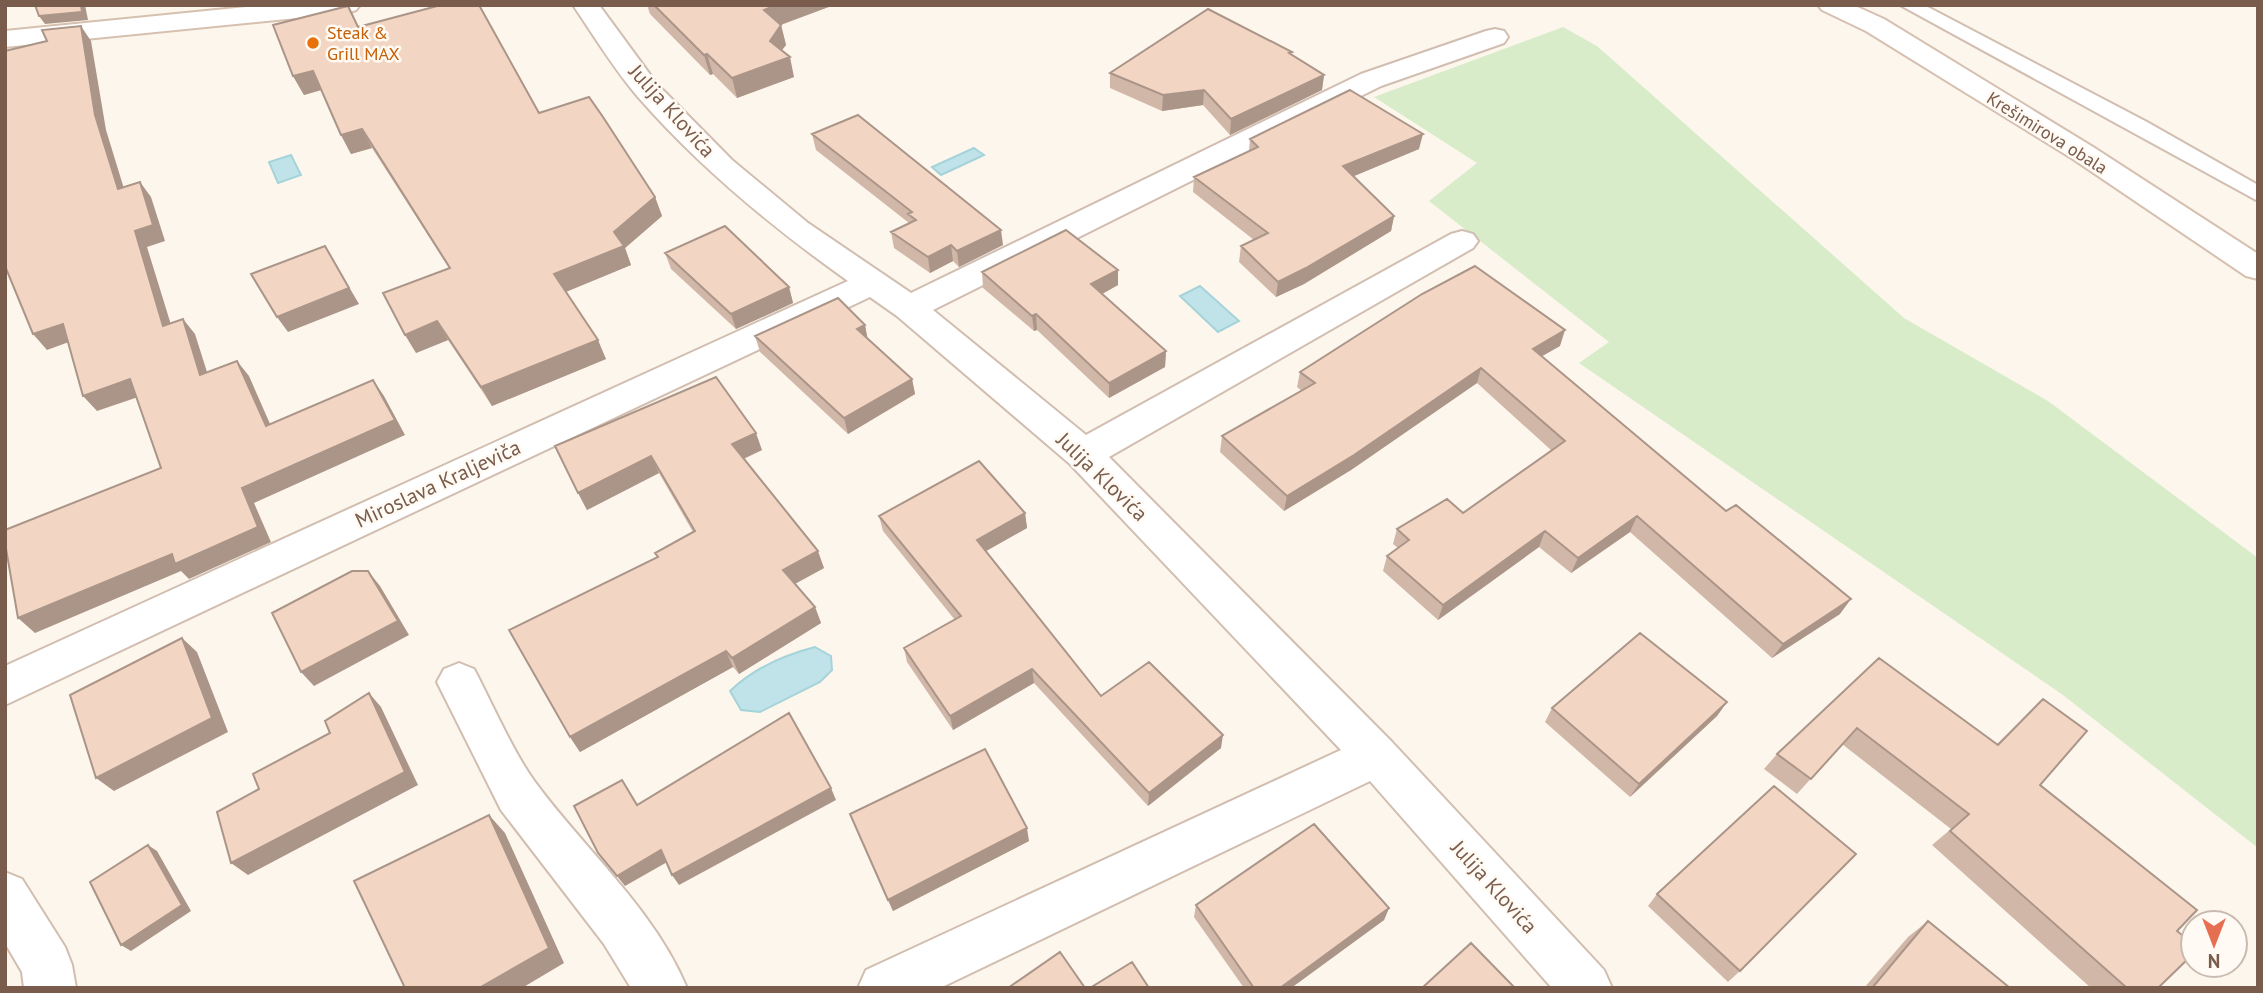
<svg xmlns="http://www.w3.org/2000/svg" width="2263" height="993" font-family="'PT Sans',sans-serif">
  <rect width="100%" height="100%" fill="#fdf6ec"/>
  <path fill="#d8ecc9" d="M1563 27 1597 46 1904 318 2048 401 2258 558V848L2063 695 1579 363 1609 342 1429 201 1477 163 1374 97Z"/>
  <path fill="#bfe3e8" stroke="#a5d3da" stroke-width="2" d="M974 148 984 155 941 175 932 167Z
    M291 155 301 175 278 183 269 162Z
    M1200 286 1239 321 1218 332 1180 296Z
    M815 647 831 656 832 670 820 682 760 712 741 710 730 691C753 669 784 655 815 647Z"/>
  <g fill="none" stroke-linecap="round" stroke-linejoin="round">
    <defs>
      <path id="lane" d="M1900 5H1924L2147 122 2258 185V201Z"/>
      <path id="street" d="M573 5H599L657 84 732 160 808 223 911 293 1361 74 1486 31 1495 29 1504 31 1508 37 1504 43 1381 86 933 310 1086 435 1451 234 1462 231 1473 234 1478 241 1473 248 1109 457 1392 742 1604 970 1612 988H1552L1370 781 940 988H858L866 970 1341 750 1070 464 897 316 870 297 5 705V666L848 281C772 227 700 168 638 97 614 69 594 36 573 5Z
        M459 663 474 669C492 703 513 752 535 782 585 850 654 909 687 988H631L604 944 501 810 437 682 444 669Z
        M5 872 22 879 65 947 72 965 76 988H24L22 972 5 943Z"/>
      <path id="secondary" d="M266 5H360L356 10 347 13 5 47V31Z
        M1818 5H1853L1884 19 2093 147 2258 254V279L2246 276 2073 159 1866 31 1822 10Z"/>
    </defs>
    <use href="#lane" stroke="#d1beb0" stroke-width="4"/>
    <use href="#street" stroke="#d1beb0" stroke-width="4"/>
    <use href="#secondary" stroke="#d6c0b0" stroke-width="4"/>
    <use href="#lane" fill="#fff" fill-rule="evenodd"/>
    <use href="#street" fill="#fff" fill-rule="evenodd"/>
    <use href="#secondary" fill="#fff" fill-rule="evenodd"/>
  </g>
  <path fill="#d1b7a8" d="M647 5H834L781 25 786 45 782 50 794 77 737 98 713 74 710 75 650 14Z
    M359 27 539 113 655 197 662 216 625 248 631 265 566 292 606 359 492 406 448 340 416 353 449 268 372 148 351 154 341 135 322 90 304 95 293 76Z
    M1292 52V55L1324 75 1322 90 1230 135 1203 105 1162 111 1110 88V73Z
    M812 134 1003 245 959 267 953 261 930 273 894 248 891 232 909 223 816 150Z
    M1250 139 1419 149 1353 176 1394 216 1391 231 1304 284 1276 297 1239 262 1241 246 1254 240 1193 192 1194 177 1249 151Z
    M665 253 789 287 793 303 736 329 671 269Z
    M1118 270V285L1102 294 1166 351 1165 367 1109 398 1037 330 1034 331 983 288 982 272Z
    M865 325 867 338 912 379 915 394 848 434 760 352 755 336Z
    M1560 346 1542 356 1840 614 1772 658 1630 532 1571 573 1539 547 1438 620 1383 571 1387 556 1398 548 1393 544 1397 529 1463 513 1552 451 1477 383 1351 470 1284 511 1220 452 1222 436 1302 391 1297 387 1300 372Z
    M555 446 762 450 744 459 824 568 795 584 815 607 821 623 739 674 733 667 580 752 570 737 657 558 655 553 693 532 659 473 587 510Z
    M1025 513 1027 528 986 551 1101 696 1221 748 1148 806 1034 683 953 730 907 662 904 648 955 620 883 531 879 516Z
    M1879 658 1997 744 2043 699 2040 785 2177 931 2158 988H2091L1932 845 1951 829 1842 744 1797 794 1764 769 1777 754Z
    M1727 702 1717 716 1630 797 1545 722 1552 708Z
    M850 814 1029 841 893 911Z
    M1657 894 1740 971 1728 982 1648 906Z
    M1196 905 1389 908 1384 920 1291 988H1244L1194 917Z
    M1928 921 2010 988H1864L1908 937Z"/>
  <path fill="#aa9588" d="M81 5H85L88 20 45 24 39 16Z
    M776 5H834L769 29 764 10Z
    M781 25 786 45 774 60 770 41Z
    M81 26 91 41 106 130 129 205 118 189 95 115Z
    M707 54 713 74 710 75 704 55Z
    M790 57 794 77 737 98 732 78Z
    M313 71 324 89 304 95 293 76Z
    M1324 75 1322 90 1230 135 1231 119Z
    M1204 90 1203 105 1162 111 1163 95Z
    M362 129 372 148 351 154 341 135Z
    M1423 134 1419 149 1340 182 1343 166Z
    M140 182 151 197 165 241 147 247 176 341 163 326 135 231Z
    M655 197 662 216 625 248 631 265 563 293 554 274 614 232Z
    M1394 216 1391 231 1304 284 1276 297 1278 282Z
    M1001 230 1003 245 959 267 957 251Z
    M951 245 953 261 930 273 928 257Z
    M325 246 359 304 288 332 277 317Z
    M1118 270V285L1091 300V284Z
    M789 287 793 303 736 329 731 314Z
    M1036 314 1037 330 1034 331 1032 316Z
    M183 319 195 334 213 391 200 375Z
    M437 321 448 340 416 353 405 335Z
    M63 324 77 339 47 350 33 334Z
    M865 325 868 341 857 329Z
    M1565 330 1560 346 1528 364 1533 349Z
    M598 340 606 359 492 406 481 387Z
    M1166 351 1165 367 1109 398V383Z
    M237 361 249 376 278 442 266 426Z
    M1481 368 1477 383 1351 470 1284 511 1287 496Z
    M130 379 144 395 97 411 83 396Z
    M912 379 915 394 848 434 844 418Z
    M373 380 384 396 405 435 254 503 271 542 189 579 181 571 35 633 18 618Z
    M756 433 762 450 738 461 732 444Z
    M651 456 659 473 587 510 578 493Z
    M1025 513 1027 528 979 555 977 540Z
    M1637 516 1630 532 1571 573 1578 558Z
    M1545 531 1539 547 1438 620 1443 605Z
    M818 551 824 568 789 587 783 570Z
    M368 571 380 586 409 635 314 686 301 672Z
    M1851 599 1840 614 1772 658 1783 644Z
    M815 607 821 623 739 674 732 658Z
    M182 638 197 652 228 732 114 791 96 778Z
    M726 651 733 667 580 752 570 737Z
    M1032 669 1034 683 953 730 950 716Z
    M369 693 381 707 418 785 248 875 231 863Z
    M1727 702 1717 716 1630 797 1639 784Z
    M1223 735 1221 748 1148 806 1149 793Z
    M831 788 836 800 679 885 672 875Z
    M489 815 505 833 564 963 522 988H479Z
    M1027 828 1029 841 893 911 888 900Z
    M148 845 157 851 191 911 131 951 121 945Z
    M661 850 669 861 625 886 617 876Z
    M1389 908 1384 920 1291 988H1280Z"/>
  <path fill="#f3d5c3" stroke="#aa9588" stroke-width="2" d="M35 5H81L82 12 39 16Z
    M441 5H479L539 113 589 97 603 117 655 197 614 232 624 246 554 274 598 340 481 387 437 321 405 335 383 293 450 268 362 129 341 135 313 71 293 76 273 25 348 6 358 27Z
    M654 5H776L764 10 781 25 770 41 790 57 732 78 707 54 704 55Z
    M1208 9 1292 52 1289 53 1324 75 1231 119 1204 90 1163 95 1110 73Z
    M81 26 95 115 118 189 140 182 153 225 135 231 163 326 183 319 200 375 237 361 266 426 373 380 395 420 242 488 258 527 175 564 172 554 18 618 5 543V530L161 468 130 379 83 396 63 324 33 334 5 266V51L47 41 42 30Z
    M1350 90 1423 134 1343 166 1394 216 1306 268 1278 282 1241 246 1268 233 1194 177 1258 147 1250 139Z
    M858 115 1001 230 957 251 951 245 928 257 891 232 916 220 908 214 912 212 812 134Z
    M725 226 789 287 731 314 665 253Z
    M1066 230 1118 270 1091 284 1166 351 1109 383 1036 314 1032 316 982 272Z
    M325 246 349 288 277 317 251 274Z
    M1475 266 1565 330 1533 349 1726 511 1736 505 1851 599 1783 644 1637 516 1578 558 1545 531 1443 605 1387 556 1409 540 1397 529 1447 499 1463 513 1565 441 1481 368 1354 455 1287 496 1222 436 1315 383 1300 372 1422 294Z
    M838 298 865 325 857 329 912 379 844 418 755 336Z
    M716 377 756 433 732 444 818 551 783 570 815 607 732 658 726 651 570 737 509 630 658 557 655 553 695 531 651 456 578 493 555 446Z
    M979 461 1025 513 977 540 1101 696 1149 662 1223 735 1149 793 1032 669 950 716 904 648 961 616 879 516Z
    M352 571H368L398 621 301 672 272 613Z
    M1640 633 1727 702 1639 784 1552 708Z
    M182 638 212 718 96 778 70 695Z
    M1879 658 1998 745 2043 699 2087 731 2040 785 2197 910 2177 931 2193 944V954L2158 988H2127L1950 831 1969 814 1857 728 1811 779 1777 754Z
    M369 693 405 772 231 863 217 812 259 789 253 774 330 733 325 721Z
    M789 713 831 788 672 875 661 850 617 876 598 853 574 806 622 780 637 805Z
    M985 749 1027 828 888 900 850 814Z
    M1774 786 1856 854 1740 971 1657 894Z
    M489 815 549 948 479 988H405L354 881Z
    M1314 824 1389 908 1280 988H1254L1196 905Z
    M148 845 182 905 121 945 90 882Z
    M1928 921 2010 988H1872Z
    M1471 943 1515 988H1422Z
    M1060 952 1085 988H1008Z
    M1132 962 1149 988H1090Z"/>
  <circle fill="#e8710a" stroke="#fffaf3" stroke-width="2.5" cx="313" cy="43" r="7"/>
  <g text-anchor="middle" stroke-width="5" stroke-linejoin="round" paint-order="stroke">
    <g font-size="18" fill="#c56008" stroke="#fffaf3" text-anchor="start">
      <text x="327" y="39">Steak &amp;<tspan x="327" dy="21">Grill MAX</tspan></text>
    </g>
    <g font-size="18" fill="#7a5c4d" stroke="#fffaf3">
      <text transform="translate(2047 133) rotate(32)" y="6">Krešimirova obala</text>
    </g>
    <g font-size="21" fill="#7a5c4d" stroke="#fffaf3">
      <text transform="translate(672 111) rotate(48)" y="7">Julija Klovića</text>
      <text transform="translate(1102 477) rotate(44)" y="7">Julija Klovića</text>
      <text transform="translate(438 484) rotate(-25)" y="7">Miroslava Kraljeviča</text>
      <text transform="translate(1494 887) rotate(48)" y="7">Julija Klovića</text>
    </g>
  </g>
  <rect width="2263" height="993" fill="none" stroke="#7a5c4d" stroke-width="14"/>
  <g transform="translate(2214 944) rotate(180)"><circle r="33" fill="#fffaf3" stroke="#cabbb1" stroke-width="2"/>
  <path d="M0-5L12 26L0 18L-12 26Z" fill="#e76f51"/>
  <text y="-10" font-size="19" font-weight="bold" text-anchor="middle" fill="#7a5c4d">N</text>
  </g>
</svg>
